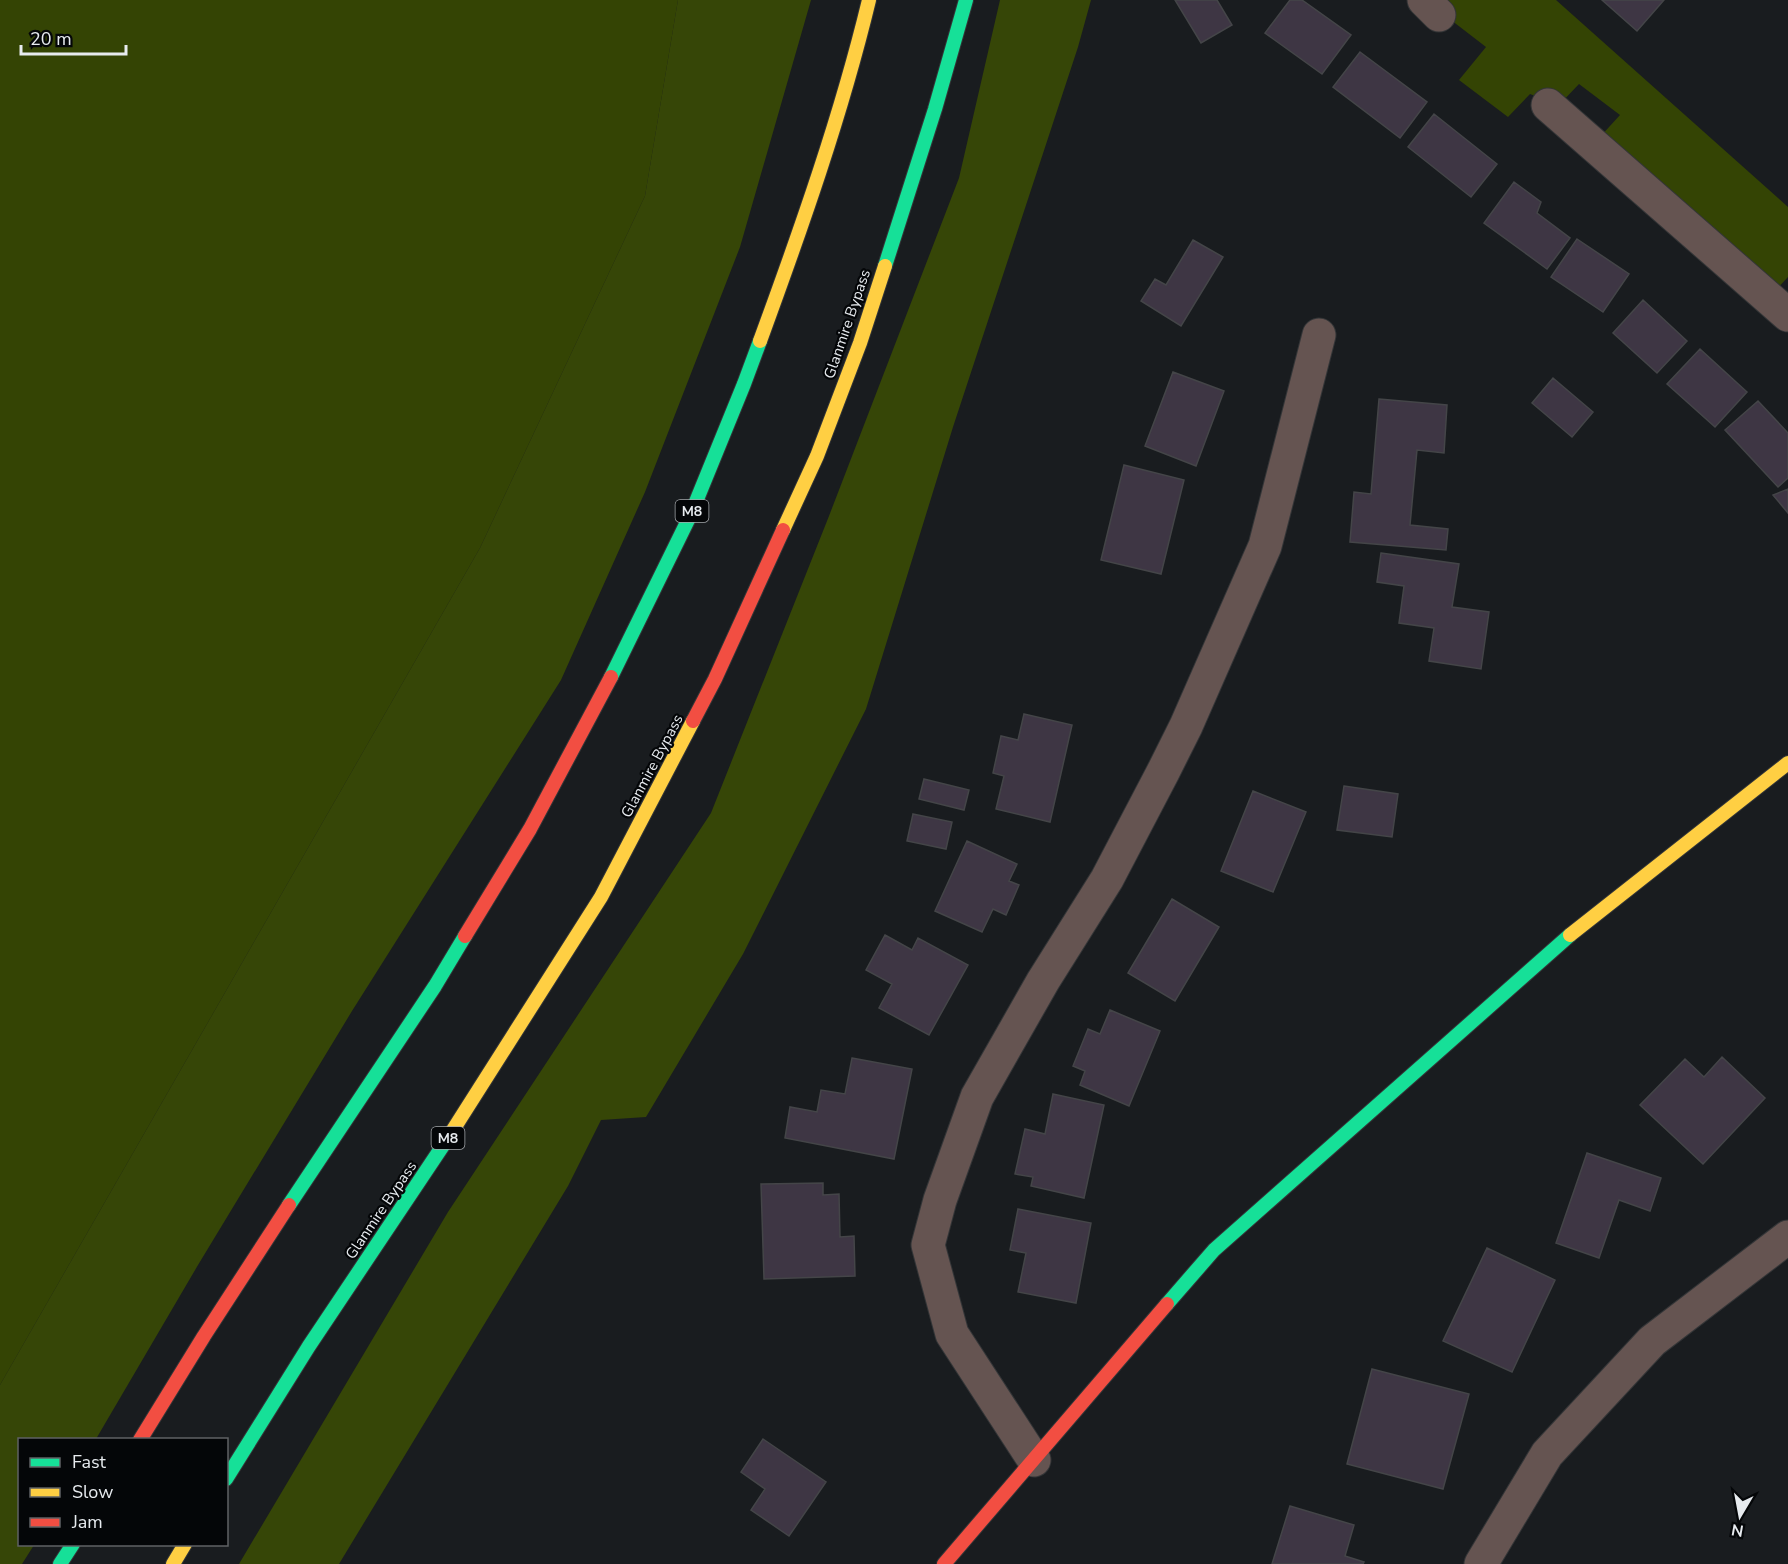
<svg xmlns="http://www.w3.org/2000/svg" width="1788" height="1564" font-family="'Nunito Sans',sans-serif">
  <rect width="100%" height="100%" fill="#191c1f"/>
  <path fill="#344404" d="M0 0H678L645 196 480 548 0 1385Z
    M1425 0H1556L1788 207V277L1774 292 1599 138 1620 115 1579 84 1559 105 1530 94 1508 117 1459 80 1486 47Z"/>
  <path fill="#364607" d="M678 0H811L740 247 645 492 561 680 352 1011 198 1265 96 1439 20 1440V1544L34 1545 22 1564H0V1385L480 548 645 196Z
    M1000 0H1091L1078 47 953 427 866 709 743 954 646 1117 601 1120 568 1186 339 1564H239L448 1212 711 813 829 516 959 178Z"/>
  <path fill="#3e3644" stroke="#444548" stroke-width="1.5" d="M1175 0H1217L1232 25 1201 43Z
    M1290 0H1302L1351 35 1322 74 1265 33Z
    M1602 0H1664L1637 31Z
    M1360 52 1427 102 1400 138 1333 87Z
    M1434 114 1497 164 1471 197 1408 147Z
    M1514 182 1541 202 1537 213 1570 238 1547 269 1484 223Z
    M1577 239 1629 274 1603 312 1551 277Z
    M1193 240 1223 257 1181 326 1141 301 1155 279 1166 285Z
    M1643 300 1687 341 1657 373 1613 333Z
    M1700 349 1747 392 1715 427 1667 384Z
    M1173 372 1224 391 1196 466 1145 446Z
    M1553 378 1593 412 1572 437 1532 403Z
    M1379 399 1447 405 1444 453 1417 450 1410 525 1448 529 1446 550 1350 542 1354 492 1371 494Z
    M1758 401 1788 433V478L1778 487 1725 430Z
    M1124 465 1184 480 1161 574 1101 560Z
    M1788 489V513L1773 495Z
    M1381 553 1459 564 1452 607 1489 612 1481 669 1429 661 1434 628 1399 623 1404 586 1377 582Z
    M1024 714 1072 725 1050 822 996 809 1004 776 993 773 1001 736 1018 740Z
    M924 779 969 790 964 810 919 799Z
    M1344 786 1398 794 1392 837 1337 830Z
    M1253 791 1306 812 1273 892 1221 871Z
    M913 814 952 822 946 849 907 841Z
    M967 841 1017 864 1009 881 1019 885 1006 915 993 909 982 932 935 911Z
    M1172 899 1219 927 1175 1001 1128 973Z
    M885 935 912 950 918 938 968 965 929 1035 879 1008 892 984 866 970Z
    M1110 1010 1160 1031 1129 1106 1080 1085 1085 1071 1073 1066 1088 1029 1100 1034Z
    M1722 1057 1765 1098 1703 1164 1640 1105 1685 1059 1704 1077Z
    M852 1058 912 1069 894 1159 785 1138 790 1107 817 1112 821 1090 845 1094Z
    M1053 1094 1104 1105 1084 1198 1031 1186 1033 1177 1015 1174 1025 1129 1045 1134Z
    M1587 1153 1661 1178 1650 1211 1619 1200 1599 1258 1556 1243Z
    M823 1183V1195L839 1194 840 1237 854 1236 855 1276 764 1279 761 1184Z
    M1018 1209 1091 1223 1076 1303 1018 1292 1026 1253 1010 1250Z
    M1487 1248 1555 1280 1512 1372 1443 1341Z
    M1372 1369 1469 1394 1443 1489 1347 1464Z
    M763 1439 826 1482 789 1536 751 1510 765 1489 741 1472Z
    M1290 1506 1354 1525 1345 1556 1364 1562 1363 1564H1272Z"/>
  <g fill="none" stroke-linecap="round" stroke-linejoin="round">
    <defs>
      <path id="street" d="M1424 0 1439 15
        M1548 105 1788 315
        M1034 1460 952 1334 928 1245 940 1200 977 1097 1043 981 1107 879 1163 772 1186 726 1265 546 1319 335
        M1481 1564 1547 1454 1652 1341 1788 1237"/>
      <path id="fast" d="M885 266 935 109 966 0
        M611 677 691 514 744 384 760 341
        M289 1205 435 986 465 936
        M1167 1304 1214 1250 1570 935
        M226 1479 309 1346 446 1141
        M60 1564 73 1544"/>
      <path id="slow" d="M760 341C801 229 841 116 869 0
        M783 530 817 456 860 343 885 266
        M1570 935 1788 763
        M446 1141 601 897 693 721
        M173 1564 185 1544"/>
      <path id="jam" d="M693 721 715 679 783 530
        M465 936 530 829 611 677
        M140 1440 204 1336 289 1205
        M944 1564 1167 1304"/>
    </defs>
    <use href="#street" stroke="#333537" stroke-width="35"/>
    <use href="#fast" stroke="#333537" stroke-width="16"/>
    <use href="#slow" stroke="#333537" stroke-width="16"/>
    <use href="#jam" stroke="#333537" stroke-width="16"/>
    <use href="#street" stroke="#655451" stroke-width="33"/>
    <use href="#fast" stroke="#16e098" stroke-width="14"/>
    <use href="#slow" stroke="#ffcf43" stroke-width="14"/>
    <use href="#jam" stroke="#f24e42" stroke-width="14"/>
  </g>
  <g text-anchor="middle" stroke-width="4.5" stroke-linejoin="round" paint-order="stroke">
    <g fill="#040608" stroke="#a3a6aa" stroke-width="1.5">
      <rect x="675.5" y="500" width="33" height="22" rx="4.5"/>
      <rect x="431.5" y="1127" width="33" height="22" rx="4.5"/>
    </g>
    <g font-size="14" font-weight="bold" fill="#e7ebef">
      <text x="692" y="516">M8</text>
      <text x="448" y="1143">M8</text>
    </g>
    <g font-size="15" fill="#e7ebef" stroke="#040608">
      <text transform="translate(847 324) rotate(-71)" y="5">Glanmire Bypass</text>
      <text transform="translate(652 766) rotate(-62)" y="5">Glanmire Bypass</text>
      <text transform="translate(381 1210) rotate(-56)" y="5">Glanmire Bypass</text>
    </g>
  </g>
  <rect x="18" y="1438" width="210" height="108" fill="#040608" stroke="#5f6264" stroke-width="1.5"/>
  <rect x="30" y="1458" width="30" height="9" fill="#16e098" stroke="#5f6264" stroke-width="1.5"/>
  <text x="72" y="1468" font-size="18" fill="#e7ebef">Fast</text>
  <rect x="30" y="1488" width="30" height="9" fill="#ffcf43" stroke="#5f6264" stroke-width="1.5"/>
  <text x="72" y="1498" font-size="18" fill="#e7ebef">Slow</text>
  <rect x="30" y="1518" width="30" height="9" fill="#f24e42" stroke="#5f6264" stroke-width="1.5"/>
  <text x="72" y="1528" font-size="18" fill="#e7ebef">Jam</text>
  <g transform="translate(1740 1516) rotate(190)" stroke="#040608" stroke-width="4.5" paint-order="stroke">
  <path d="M0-4.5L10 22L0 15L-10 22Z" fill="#e7ebef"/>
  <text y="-9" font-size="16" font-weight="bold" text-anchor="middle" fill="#e7ebef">N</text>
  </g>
  <path d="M21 45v9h105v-9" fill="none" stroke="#e7ebef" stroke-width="3"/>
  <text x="30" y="45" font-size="18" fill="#e7ebef" stroke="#040608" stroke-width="4.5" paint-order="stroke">20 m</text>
</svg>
